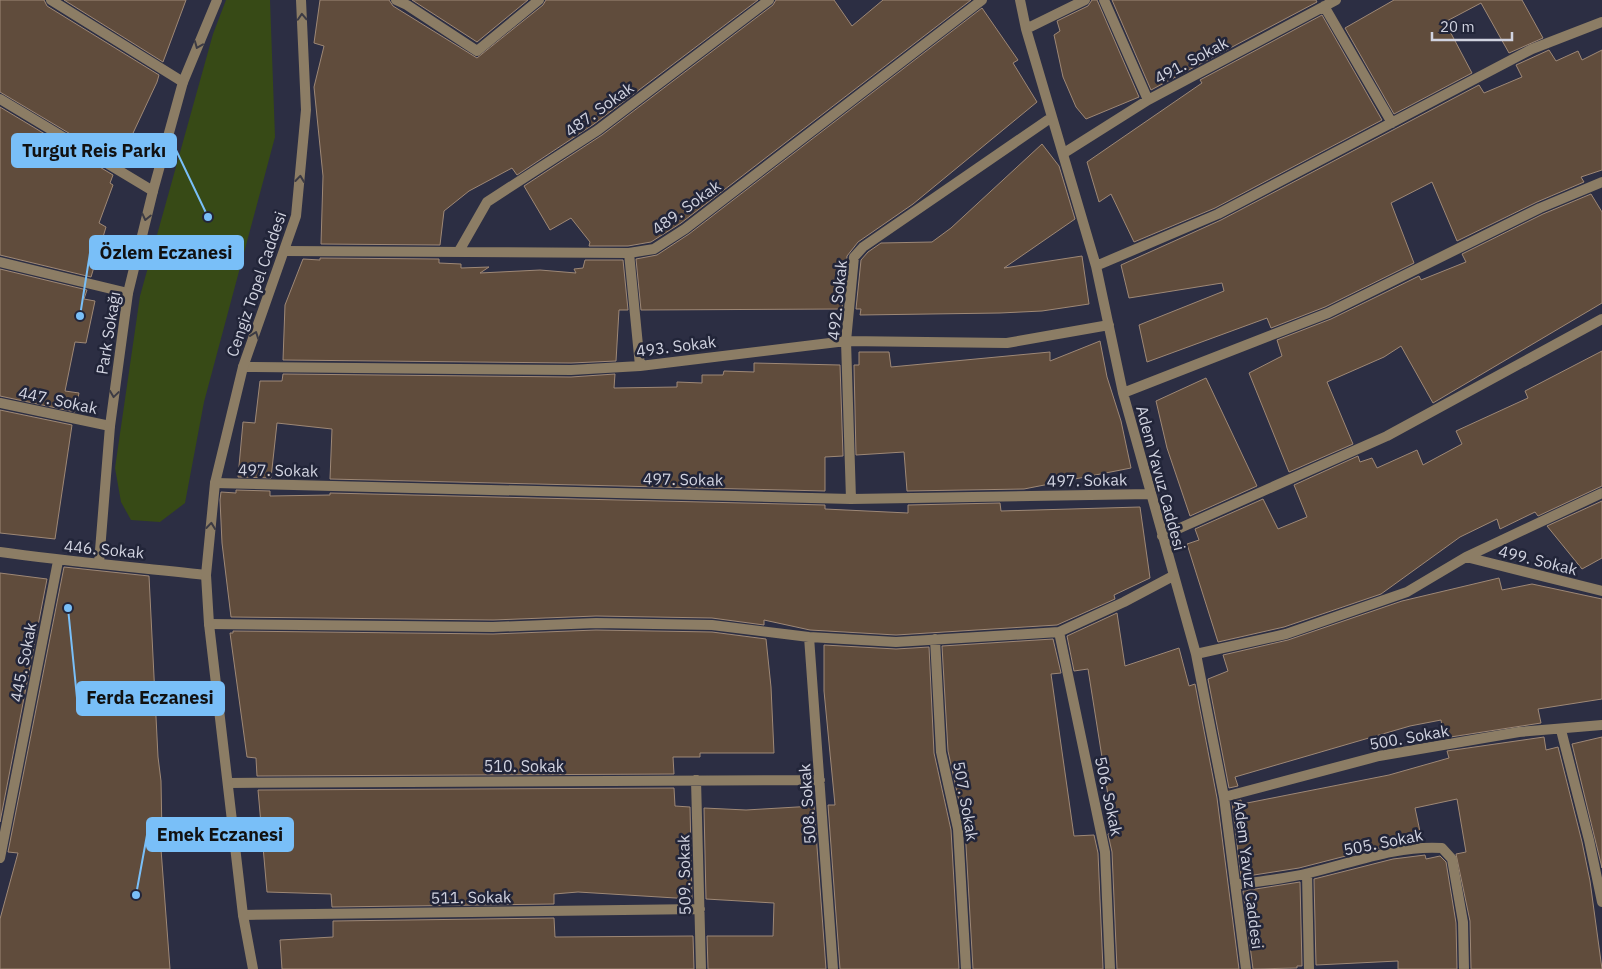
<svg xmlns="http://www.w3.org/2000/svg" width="1602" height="969" font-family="'IBM Plex Sans',sans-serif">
  <rect width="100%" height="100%" fill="#2c2e43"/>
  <path fill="#374a16" d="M226 0H270L275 137 204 402 185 503 160 522 131 520 121 502 115 468 140 296 213 34Z"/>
  <path fill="#604c3c" stroke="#9e8876" d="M0 0H44L47 6 159 75 157 82 119 163 0 92Z
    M64 0H186L163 62Z
    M320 0H389L393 6 477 58 543 5 546 0H758L594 124 517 175 512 168 469 191 444 211 440 245 321 244 323 176 314 87 324 46 314 43Z
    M412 0H528L477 42Z
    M776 0H834L852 26 883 0H971L681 223 651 242 628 246H589L590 242 571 218 550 230 524 186 602 135 773 5Z
    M1092 0H1097L1139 97 1086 119 1076 107 1063 77 1054 35 1060 31 1057 21 1088 6Z
    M1112 0H1316L1317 2 1151 90Z
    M1394 0H1522L1543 38 1509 53 1481 3 1445 22 1472 73 1394 114 1345 28Z
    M982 8 1018 60 1013 63 1037 102 913 204 858 242 847 256 842 309 641 310 636 259 657 255 689 234Z
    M1322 15 1382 120 1215 208 1134 242 1111 194 1099 202 1087 162 1202 83 1200 80Z
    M1549 50 1556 61 1578 51 1582 60 1602 50V170L1581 177 1584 182 1537 202 1457 241 1432 182 1391 203 1414 263 1325 307 1271 328 1267 318 1147 362 1139 325 1224 291 1222 283 1129 298 1121 265 1221 220 1479 85 1484 93 1522 77 1516 65Z
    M0 107 113 175 110 183 113 185 99 223 106 227 91 277 0 255Z
    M1042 144 1059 166 1075 219 1004 268 1082 256 1089 304 1042 311 1000 313 860 315 861 309H856L861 260 868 252 881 243 932 242 951 228Z
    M1591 194 1602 212V303L1433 403 1401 346 1384 357 1327 382 1353 444 1289 472 1249 373 1282 356 1277 340 1331 319 1419 276 1421 280 1466 262 1462 254 1543 214Z
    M320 258 439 259V263L461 264V268L489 267 480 273 540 270 576 273 574 269 583 268 585 260H623L628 310H619L616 361 571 363 283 360 285 305 303 259 320 260Z
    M0 269 87 290 84 299 95 301 86 343 75 342 65 391 79 393 75 412 0 396Z
    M1100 341 1107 377 1121 421 1131 468 1024 489 907 491 904 452 856 455 854 365H859V352H889L891 367 1050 352V361Z
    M1602 351V486L1538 516 1535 512 1500 529 1497 519 1460 537 1381 594 1284 627 1218 642 1187 544 1199 540 1195 529 1263 499 1278 529 1307 517 1294 485 1358 456 1360 462 1372 458 1377 468 1417 450 1423 465 1462 444 1456 431 1528 398 1525 391Z
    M754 363 840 365 843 456 825 457V491L330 479 332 429 277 423 271 478 238 477 243 422 255 423 260 381H282L283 374 571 377 615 374 614 388 677 387V382L702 383V375H723L724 371 754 372Z
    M1206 378 1257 486 1190 516 1167 448 1156 401Z
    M0 410 72 425 55 539 0 533Z
    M236 490 270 491V496L330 495V493L825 505V509L908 513V505L1000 503 1001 511 1140 507 1150 578 1114 595 1115 599 1057 625 896 635 810 630 764 620V625L712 618 596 616 493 620 231 617 222 543 220 500 221 492 236 493Z
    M1602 501V558L1582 569 1547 526Z
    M64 567 149 576 158 757 161 781 162 836H160L170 969H0V919L18 853 8 852Z
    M0 573 47 579 0 822Z
    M1499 578 1502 590 1532 584 1602 599V699L1538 709 1541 723 1444 738 1441 720 1410 726 1235 777 1238 786 1229 788 1208 679 1228 671 1223 655 1288 640 1402 601Z
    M1117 613 1125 666 1179 648 1189 686 1195 684 1217 798 1239 969H1117L1112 852 1108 834 1114 833 1088 669 1074 671 1067 636Z
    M596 630 712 632 766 639 771 687 774 753H700V757H673L674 774 257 776 256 758 247 757 230 633H233V631L493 634Z
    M1053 639 1061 673 1051 674 1074 836 1094 835 1098 853 1103 969H973L965 828 948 751 942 646Z
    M824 645 896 649 929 647 934 753 951 830 959 969H840L828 805H835L824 691Z
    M1544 737 1546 750 1558 747 1582 842 1590 881 1602 969H1471L1470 921 1456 854 1466 852 1457 799 1415 808 1422 841 1373 849 1299 868 1241 877 1232 802 1241 800 1242 804 1389 775 1449 758 1447 751Z
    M1602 737V868L1572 744Z
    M674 788 675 806 690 807 692 899 578 892 554 894V904L332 907 331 894 267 892 258 790Z
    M814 806 826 969H708L707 936H773L774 903 706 899 704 808 746 810Z
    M1425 855 1426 859 1440 856 1446 862 1456 923 1457 969H1398V961L1316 965 1314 879 1393 859Z
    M1300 882 1302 966H1297V968L1253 969 1243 891Z
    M554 918 555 937 693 936 694 969H282L280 940 333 937V921Z"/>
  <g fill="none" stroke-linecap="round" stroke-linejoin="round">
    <path stroke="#8c7d65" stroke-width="10" d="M51 0 183 82
      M396 0 407 5 477 51 539 0
      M1020 0 1026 29 1096 266 1123 393 1196 654 1224 797 1246 969
      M1104 0 1148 100
      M1324 6 1392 123
      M1026 29 1085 0
      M0 99 153 191
      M1064 153 1148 100 1336 0
      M285 251 629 253 654 249 685 229 982 0
      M459 251 487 202 598 130 769 0
      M629 253 640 366
      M0 262 128 293
      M1096 266 1218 214 1532 49 1602 22
      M243 367 571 370 640 366 846 341 1007 343 1109 325
      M1123 393 1328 313 1540 208 1602 182
      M0 403 110 426
      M215 483 851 499 1150 494
      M851 499 846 341 854 257 863 247 1052 117
      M1162 536 1387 436 1602 319
      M0 552C68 562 137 567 206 575
      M1466 557 1602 591
      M209 624 493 627 596 623 712 625 809 637 896 642 1059 632 1124 602 1173 576
      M1059 632 1105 852 1110 969
      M809 637 833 969
      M935 639 941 752 958 829 966 969
      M1196 654 1286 634 1407 592 1466 557 1602 493
      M1561 730 1589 840 1602 902
      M696 780 701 969
      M228 783 820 780
      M1224 797 1379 756 1519 732 1602 725
      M0 858 58 561
      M1307 874 1309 969
      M1236 885C1260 881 1285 879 1309 873 1352 863 1397 845 1442 848L1452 859 1463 922 1464 969
      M243 915 700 909"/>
    <path stroke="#8c7d65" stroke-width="10" d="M99 563 110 426 128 293 153 191 183 82 217 0
      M253 969 243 915 209 624 206 575 215 483 243 367 296 216 306 110 301 0"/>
  </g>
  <defs><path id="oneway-chevron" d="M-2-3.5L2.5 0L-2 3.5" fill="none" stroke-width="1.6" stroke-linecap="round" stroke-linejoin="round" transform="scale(1.25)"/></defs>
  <g stroke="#3c3b44">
    <use href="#oneway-chevron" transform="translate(302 17) rotate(-93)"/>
    <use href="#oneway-chevron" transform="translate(198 45) rotate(112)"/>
    <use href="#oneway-chevron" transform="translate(300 179) rotate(-84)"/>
    <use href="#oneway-chevron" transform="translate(146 217) rotate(103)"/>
    <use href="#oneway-chevron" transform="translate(255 335) rotate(-70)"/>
    <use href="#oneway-chevron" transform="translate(114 394) rotate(98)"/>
    <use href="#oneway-chevron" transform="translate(211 526) rotate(-84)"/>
  </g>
  <g text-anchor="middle" stroke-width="5" stroke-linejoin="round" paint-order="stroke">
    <g font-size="16" fill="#d1d3e0" stroke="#222539">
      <text transform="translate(1191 60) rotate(-28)" y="6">491. Sokak</text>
      <text transform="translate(599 109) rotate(-36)" y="6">487. Sokak</text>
      <text transform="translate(686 207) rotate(-36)" y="6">489. Sokak</text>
      <text transform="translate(256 284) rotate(-71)" y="6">Cengiz Topel Caddesi</text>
      <text transform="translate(837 300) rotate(-84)" y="6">492. Sokak</text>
      <text transform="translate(108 333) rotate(-81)" y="6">Park Sokağı</text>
      <text transform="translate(676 346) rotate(-7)" y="6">493. Sokak</text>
      <text transform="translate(58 400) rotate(12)" y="6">447. Sokak</text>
      <text transform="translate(278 470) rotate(1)" y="6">497. Sokak</text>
      <text transform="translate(1161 478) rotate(75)" y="6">Adem Yavuz Caddesi</text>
      <text transform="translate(683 479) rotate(1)" y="6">497. Sokak</text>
      <text transform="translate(1087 480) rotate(-1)" y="6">497. Sokak</text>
      <text transform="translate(104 549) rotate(5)" y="6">446. Sokak</text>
      <text transform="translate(1538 560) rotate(14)" y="6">499. Sokak</text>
      <text transform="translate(23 662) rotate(-79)" y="6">445. Sokak</text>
      <text transform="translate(1409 737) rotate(-10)" y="6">500. Sokak</text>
      <text x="524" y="772">510. Sokak</text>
      <text transform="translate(1109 796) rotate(78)" y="6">506. Sokak</text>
      <text transform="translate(966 801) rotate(80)" y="6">507. Sokak</text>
      <text transform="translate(807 804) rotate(-94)" y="6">508. Sokak</text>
      <text transform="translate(1383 842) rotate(-11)" y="6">505. Sokak</text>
      <text transform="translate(684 875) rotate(-91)" y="6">509. Sokak</text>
      <text transform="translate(1249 875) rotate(83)" y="6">Adem Yavuz Caddesi</text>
      <text transform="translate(471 897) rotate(-1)" y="6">511. Sokak</text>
    </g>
  </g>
  <path fill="none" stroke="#79bff8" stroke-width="2" d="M208 217L176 150M80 316L90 253M68 608L77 698M136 895L147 835"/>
  <g fill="#79bff8" stroke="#222539" stroke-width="2">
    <circle cx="208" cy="217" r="5"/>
    <circle cx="80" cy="316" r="5"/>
    <circle cx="68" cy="608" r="5"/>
    <circle cx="136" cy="895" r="5"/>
  </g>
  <g fill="#79bff8" stroke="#79bff8" stroke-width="2">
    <rect x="12" y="134" width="164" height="33" rx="5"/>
    <rect x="90" y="236" width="153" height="33" rx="5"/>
    <rect x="77" y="682" width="147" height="33" rx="5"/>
    <rect x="147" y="818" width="146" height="33" rx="5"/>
  </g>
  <g font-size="18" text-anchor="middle" font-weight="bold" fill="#111">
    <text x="94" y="157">Turgut Reis Parkı</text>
    <text x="166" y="259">Özlem Eczanesi</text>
    <text x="150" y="704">Ferda Eczanesi</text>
    <text x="220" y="841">Emek Eczanesi</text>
  </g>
  <path d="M1432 32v8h80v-8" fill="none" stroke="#d1d3e0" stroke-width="2.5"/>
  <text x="1440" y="32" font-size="15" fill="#d1d3e0" stroke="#222539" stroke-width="4" paint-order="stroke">20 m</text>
</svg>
